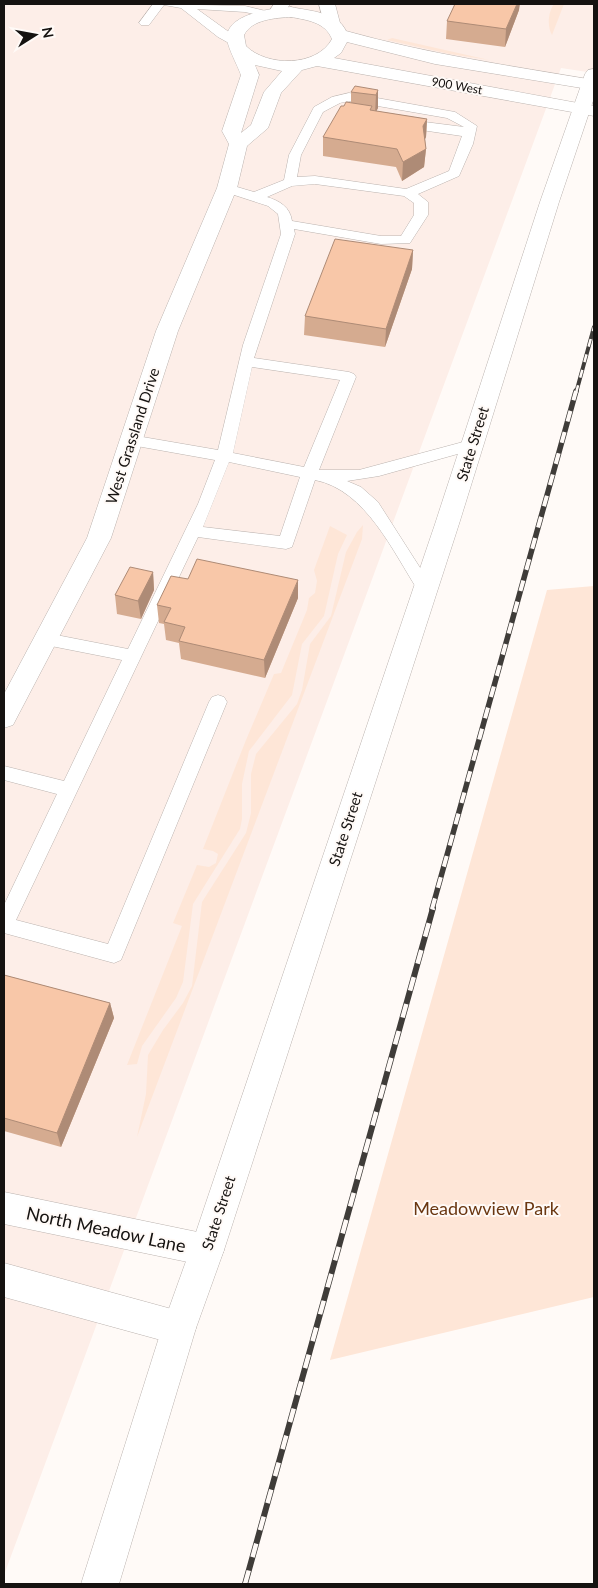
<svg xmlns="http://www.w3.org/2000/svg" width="598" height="1588" font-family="Lato,sans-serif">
  <rect width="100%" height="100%" fill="#fffaf7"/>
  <path fill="#fdeee8" d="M4 4H594V73L561 68 4 1575Z"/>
  <path fill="#fee6d7" d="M554 4H564L552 35C547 27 548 12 554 4Z
    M392 38 489 60 450 54 387 40Z
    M363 525 362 539 137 1137 146 1094 148 1055 163 1030 183 1003 192 986 202 902 246 833 251 813V774L256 754 297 704 302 690 310 644 331 616 346 552 357 532Z
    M330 526 347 535 338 554 324 616 302 644 292 695 249 751 242 784V819L240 829 193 904 183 982 176 998 142 1046 137 1064 127 1065 182 926 173 923 197 865 209 867 216 863 218 854 213 851 203 849 246 740 274 674 281 673 307 610 309 598 315 593 317 581 314 570Z
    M594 586V1297L330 1360 547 590Z"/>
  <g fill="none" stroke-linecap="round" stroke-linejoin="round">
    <defs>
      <path id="service" d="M153 4 245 6 270 12 272 14 266 17 245 12 197 9 240 40 242 43 240 46 236 47 218 37 181 8 164 5 149 25H141L139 23Z
        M349 93 455 112 477 126 473 144 459 176 418 194 428 202V215L410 243 381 244 294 229 295 234 254 358 349 372 354 374 356 377 319 470H359L474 439 479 440 482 444 479 448 379 476 347 481 361 487 378 502 433 588 431 592 425 594 419 592C393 552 366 490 315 480L292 547 286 549 198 537 16 920 108 944 209 702 212 697 218 695 224 697 227 702 121 960 114 963 4 933V905L57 794 4 780V766L64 781 122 660 46 645 40 644 37 639 40 634 46 633 128 649 198 504 215 460 131 445 126 444 123 440 126 436 131 435 218 450 243 345 281 234 278 214 268 206 222 191 220 188 227 184 254 192 284 180 289 155 314 107 332 97ZM349 101 447 118 464 127 401 119 395 123 401 127 462 136 449 171 406 189 315 176 297 177 301 155 323 112 340 103ZM315 184 404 196 414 203V215L401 236H381L292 221C290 207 280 201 267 197L292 186ZM252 367 340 380 304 467 233 453ZM229 462 300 477 280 536 203 527Z"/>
      <path id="minor" d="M274 4H290L282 17H270L268 13Z
        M319 4H335L340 23 337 27H325Z"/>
      <path id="tertiary" d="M291 7C309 11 338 12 346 31 428 54 511 66 594 80V90L435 64 347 42 341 53 334 58 594 106V116L317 66 302 70 281 93 268 128 247 146 237 188 178 331 111 538 13 725 4 728V694L87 538 156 331 217 188 229 144 222 131 241 75C238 66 225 43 227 35 231 13 273 8 291 7ZM291 17C307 20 325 22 332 39 317 67 267 67 246 46L244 35C252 19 276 18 291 17ZM255 65 282 71 264 92 251 125 241 133 259 75Z
        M4 1192 207 1234 219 1238 224 1250 219 1262 207 1266 4 1224Z
        M4 1263 179 1311 191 1316 196 1328 191 1340 179 1345 4 1297Z"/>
      <path id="primary" d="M594 69V98L559 202 459 524 224 1250 196 1328 119 1584H81L162 1328 190 1250 435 524 540 202 585 74 588 70Z"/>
    </defs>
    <use href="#service" stroke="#bbb3af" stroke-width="1"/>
    <use href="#minor" stroke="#bbb3af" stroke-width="1"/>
    <use href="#tertiary" stroke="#bbb3af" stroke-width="1"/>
    <use href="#primary" stroke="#bbb3af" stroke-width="1"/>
    <use href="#service" fill="#fff" fill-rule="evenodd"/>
    <use href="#minor" fill="#fff" fill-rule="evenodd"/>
    <use href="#tertiary" fill="#fff" fill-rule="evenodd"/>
    <use href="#primary" fill="#fff" fill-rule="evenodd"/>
    <defs>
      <path id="rail-far2" d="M576 393 594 327"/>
      <path id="rail-far1" d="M432 909 576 391"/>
      <path id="rail" d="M245 1584 433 908"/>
    </defs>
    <use href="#rail-far2" stroke="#3f3c39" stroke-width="4"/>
    <use href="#rail-far1" stroke="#3f3c39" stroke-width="5.5"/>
    <use href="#rail" stroke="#3f3c39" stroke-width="6"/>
    <use href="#rail-far2" stroke="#fffaf7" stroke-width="2.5" stroke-dasharray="8" stroke-linecap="butt"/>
    <use href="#rail-far1" stroke="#fffaf7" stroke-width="4" stroke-dasharray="11" stroke-linecap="butt"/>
    <use href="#rail" stroke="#fffaf7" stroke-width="4.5" stroke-dasharray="14" stroke-linecap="butt"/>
  </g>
  <path fill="#d5ab90" d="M519 10 505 47 446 39 447 21Z
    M378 90V108L376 111 427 119 426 137 425 139 426 149 424 167 402 181 396 167 323 156V137L344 106 351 103V92Z
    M413 250 412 269 385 347 304 335 305 316Z
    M153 572 154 590 141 619 117 614 115 595Z
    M188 579 298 598 265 678 181 659 179 643 166 640 164 624 159 623 157 605Z
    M4 975 110 1003 114 1018 61 1147 4 1131Z"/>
  <path fill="#ae8b76" d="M517 4H520L519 10 505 47 506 29Z
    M378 90V108L375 114 376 95Z
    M427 119 426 137 422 145 423 126Z
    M426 149 424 167 402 181 403 162Z
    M413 250 412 269 385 347 386 329Z
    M153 572 154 590 141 619 138 601Z
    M298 580V598L265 678 264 660Z
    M110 1003 114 1018 61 1147 57 1133Z"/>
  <path fill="#f8c7a8" stroke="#ae8b76" d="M455 4H517L506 29 447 21Z
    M355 86 378 90 376 95 351 92Z
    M346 102 372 106 370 110 427 119 423 126 426 149 403 162 397 149 323 137 341 106H344Z
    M335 239 413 250 386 329 305 316Z
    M197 559 298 580 264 660 179 641 185 627 164 622 171 608 157 605 171 576 188 579Z
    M130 567 153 572 138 601 115 595Z
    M4 975 110 1003 57 1133 4 1118Z"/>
  <g text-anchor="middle" stroke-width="4" stroke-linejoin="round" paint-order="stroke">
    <g font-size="12" fill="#151210" stroke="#fffaf7">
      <text transform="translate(457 86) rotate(10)" y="4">900 West</text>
    </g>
    <g font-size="15" fill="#151210" stroke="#fffaf7">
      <text transform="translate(133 436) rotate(-72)" y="5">West Grassland Drive</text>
      <text transform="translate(473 444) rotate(-73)" y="5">State Street</text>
      <text transform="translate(346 829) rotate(-72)" y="5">State Street</text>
      <text transform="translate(219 1213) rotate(-72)" y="5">State Street</text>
    </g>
    <g font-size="18" fill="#6a3711" stroke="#fffaf7">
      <text x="486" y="1215">Meadowview Park</text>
    </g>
    <g font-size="18" fill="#151210" stroke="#fffaf7">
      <text transform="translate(106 1230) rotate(12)" y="6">North Meadow Lane</text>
    </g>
  </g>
  <rect width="598" height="1588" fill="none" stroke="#151210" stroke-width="10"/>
  <g transform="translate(35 35) rotate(79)" stroke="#fffaf7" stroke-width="4" paint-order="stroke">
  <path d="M0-4L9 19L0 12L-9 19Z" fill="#151210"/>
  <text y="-8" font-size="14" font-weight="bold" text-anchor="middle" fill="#151210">N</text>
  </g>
</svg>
